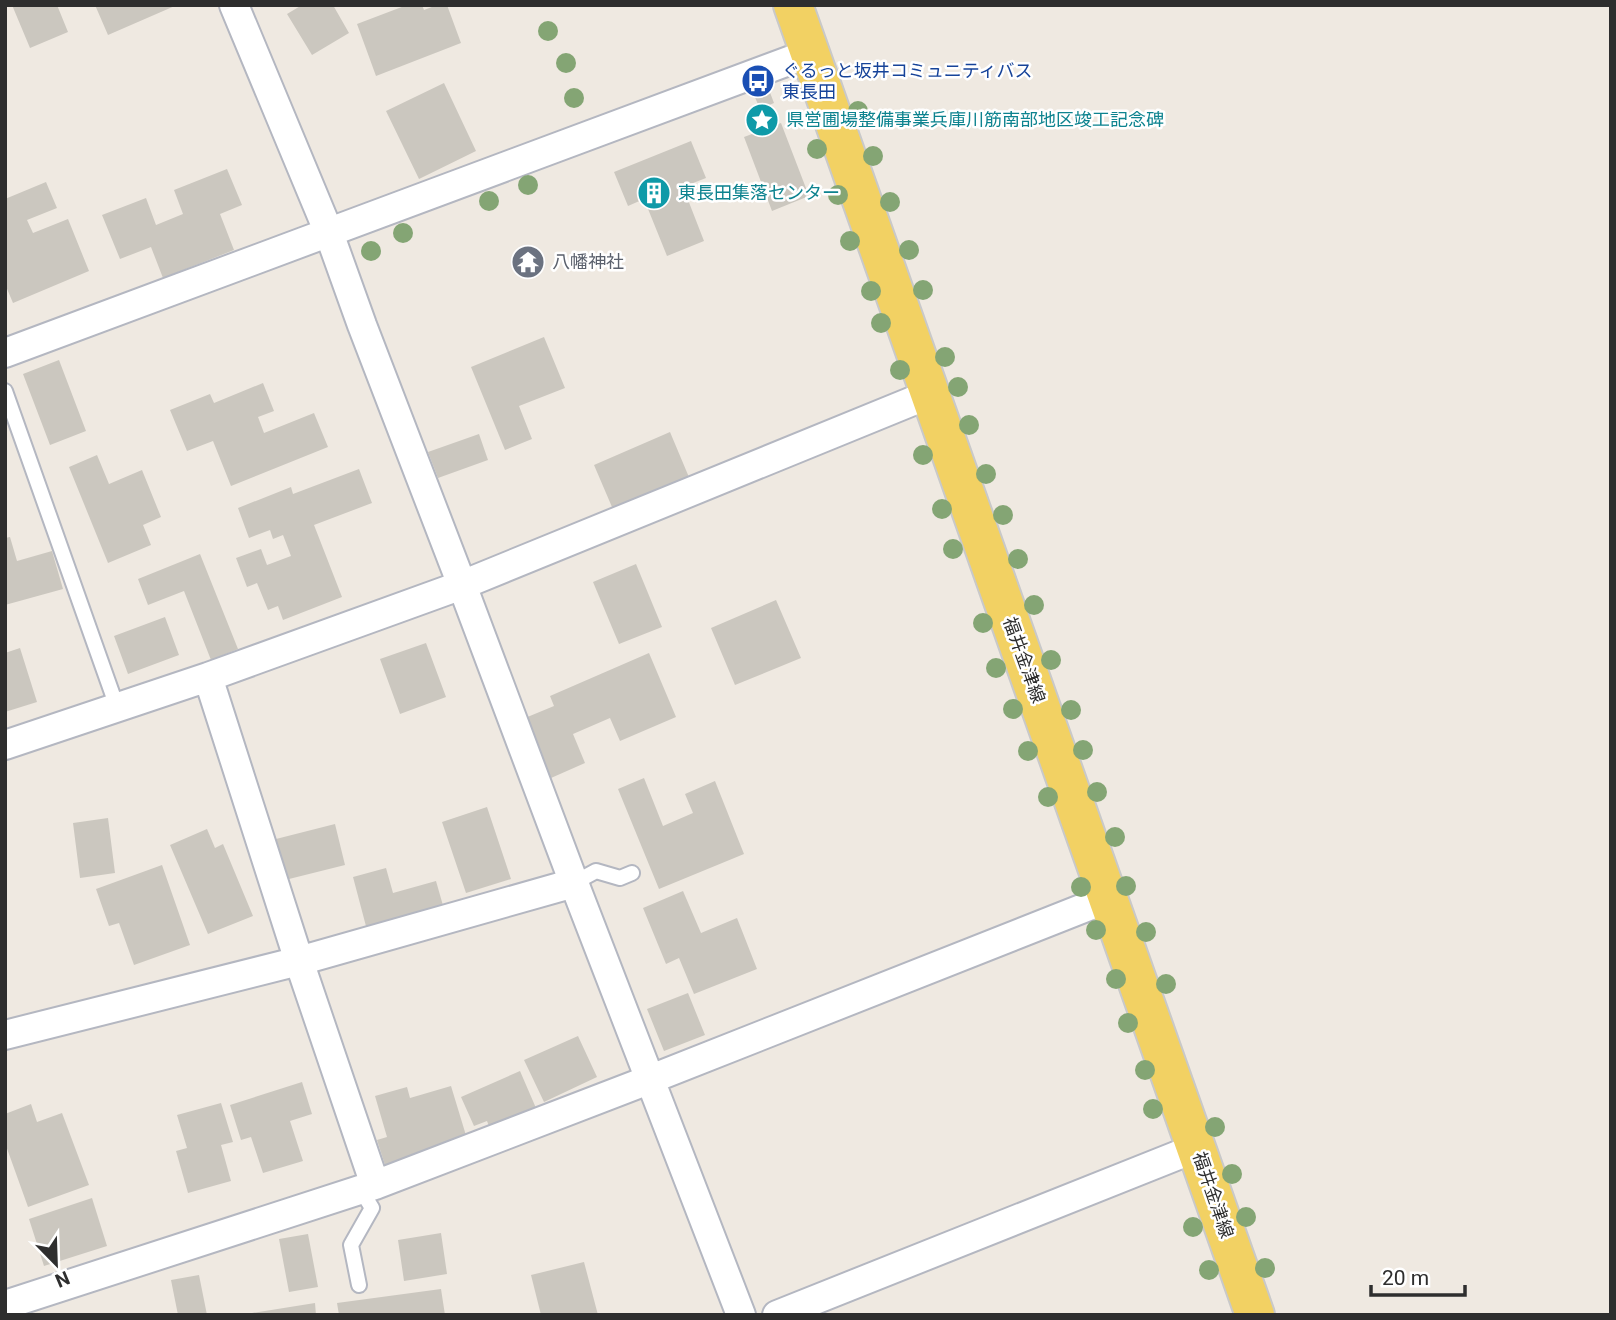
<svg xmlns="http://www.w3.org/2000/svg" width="1616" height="1320" font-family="Roboto,'Noto Sans JP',sans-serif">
  <rect width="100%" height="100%" fill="#efe9e1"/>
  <path fill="#cbc7bf" d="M12 5H57L68 32 30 48Z
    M95 5H177L108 35Z
    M302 5H333L349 33 312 55 287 14Z
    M407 5H422L424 10 437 5H447L461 43 376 76 357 24Z
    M766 82 774 103 760 109 751 88Z
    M444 83 476 151 419 179 386 111Z
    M781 123 809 196 772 211 744 137Z
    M691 141 706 178 683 187 704 241 667 256 644 199 628 206 614 172Z
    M227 169 242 205 220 214 234 250 163 278 151 247 120 259 102 215 146 198 156 225 183 214 174 190Z
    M46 182 57 208 27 220 33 233 68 219 89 271 13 303 5 284V199Z
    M544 337 565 388 519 406 532 439 505 450 471 367Z
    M59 360 86 431 50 445 23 374Z
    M263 383 274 411 258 417 264 433 314 413 328 447 231 486 213 441 187 451 170 410 210 394 214 403Z
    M670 432 691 482 615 514 594 465Z
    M479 434 488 460 438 478 428 452Z
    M97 455 109 484 142 470 161 517 143 525 151 545 108 563 69 467Z
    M359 469 372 503 314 525 342 597 283 620 278 606 268 610 257 583 247 587 236 558 261 549 267 565 291 556 283 535 273 539 270 530 249 538 238 508 291 487 293 494Z
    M10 537 17 561 52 551 63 589 5 605V538Z
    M200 554 238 649 211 660 184 591 148 605 138 579Z
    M636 564 662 627 619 644 593 582Z
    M776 600 801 658 735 685 711 628Z
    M165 617 179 655 128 674 114 636Z
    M426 643 446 697 400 714 380 659Z
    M20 648 37 702 5 712V653Z
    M649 653 676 717 620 741 610 718 573 734 585 763 551 778 525 718 554 706 550 696Z
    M644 778 663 826 693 813 685 794 715 781 744 854 659 889 618 789Z
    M487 807 511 879 466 893 442 822Z
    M108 818 115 873 80 878 73 823Z
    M335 824 345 865 285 880 276 839Z
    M207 829 215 848 223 844 253 916 208 934 170 845Z
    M162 865 190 945 134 965 119 923 109 926 96 889Z
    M386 868 393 893 436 881 444 909 367 930 353 877Z
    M683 891 701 933 737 918 757 969 694 994 679 958 666 964 643 908Z
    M688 993 705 1035 664 1051 647 1009Z
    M578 1036 597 1077 544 1102 524 1060Z
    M520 1071 539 1115 492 1134 487 1121 474 1126 461 1097Z
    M302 1082 312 1114 290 1121 303 1161 263 1173 251 1137 241 1140 230 1105Z
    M451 1086 468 1142 386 1168 377 1140 387 1137 375 1096 407 1087 410 1098Z
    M221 1103 233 1142 221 1145 231 1181 188 1193 176 1151 187 1148 177 1115Z
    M31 1104 37 1122 62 1113 89 1185 28 1207 5 1143V1114Z
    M92 1198 107 1246 44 1266 29 1219Z
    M441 1233 447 1274 404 1281 398 1240Z
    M308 1234 318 1287 289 1292 279 1239Z
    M584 1262 598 1315H541L531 1275Z
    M199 1275 207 1315H178L171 1280Z
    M441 1289 445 1315H339L337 1303Z
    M315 1303 316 1315H252V1313Z"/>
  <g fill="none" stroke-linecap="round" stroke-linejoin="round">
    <defs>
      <path id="lane" d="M5 391 117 707
        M574 883 596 871 620 878 632 873
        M359 1285 351 1245 372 1208 361 1190"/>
      <path id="street" d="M234 5 329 233 362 325 462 585 574 883 741 1315
        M5 353 810 53
        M5 745 208 677 462 585 930 394
        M5 1035 299 961 208 677
        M375 1185 299 961 574 883
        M5 1305 375 1185 651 1079 1109 898
        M777 1315 1196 1148"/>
      <path id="primary" d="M793 5 1255 1315"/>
    </defs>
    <use href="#lane" stroke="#b4b7c1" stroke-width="18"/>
    <use href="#street" stroke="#b4b7c1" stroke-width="32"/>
    <use href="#primary" stroke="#c9c9c9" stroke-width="42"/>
    <use href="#lane" stroke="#fff" stroke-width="14"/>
    <use href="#street" stroke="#fff" stroke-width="28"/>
    <use href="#primary" stroke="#f2d163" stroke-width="38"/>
  </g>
  <g fill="#84a574">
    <circle cx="548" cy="31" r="10"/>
    <circle cx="566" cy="63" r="10"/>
    <circle cx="574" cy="98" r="10"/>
    <circle cx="858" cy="111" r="10"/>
    <circle cx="817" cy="149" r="10"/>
    <circle cx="873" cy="156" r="10"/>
    <circle cx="528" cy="185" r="10"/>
    <circle cx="838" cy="195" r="10"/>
    <circle cx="489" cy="201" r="10"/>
    <circle cx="890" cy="202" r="10"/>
    <circle cx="403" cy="233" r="10"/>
    <circle cx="850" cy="241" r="10"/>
    <circle cx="909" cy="250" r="10"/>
    <circle cx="371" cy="251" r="10"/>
    <circle cx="923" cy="290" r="10"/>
    <circle cx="871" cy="291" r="10"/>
    <circle cx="881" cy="323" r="10"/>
    <circle cx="945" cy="357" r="10"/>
    <circle cx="900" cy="370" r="10"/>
    <circle cx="958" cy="387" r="10"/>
    <circle cx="969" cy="425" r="10"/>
    <circle cx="923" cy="455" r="10"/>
    <circle cx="986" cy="474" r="10"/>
    <circle cx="942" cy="509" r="10"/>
    <circle cx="1003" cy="515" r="10"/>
    <circle cx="953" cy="549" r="10"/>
    <circle cx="1018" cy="559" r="10"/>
    <circle cx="1034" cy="605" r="10"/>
    <circle cx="983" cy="623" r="10"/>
    <circle cx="1051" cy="660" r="10"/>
    <circle cx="996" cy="668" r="10"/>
    <circle cx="1013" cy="709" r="10"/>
    <circle cx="1071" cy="710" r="10"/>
    <circle cx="1083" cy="750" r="10"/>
    <circle cx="1028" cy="751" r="10"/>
    <circle cx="1097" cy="792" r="10"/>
    <circle cx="1048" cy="797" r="10"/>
    <circle cx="1115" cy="837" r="10"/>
    <circle cx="1126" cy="886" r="10"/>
    <circle cx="1081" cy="887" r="10"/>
    <circle cx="1096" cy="930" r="10"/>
    <circle cx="1146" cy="932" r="10"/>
    <circle cx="1116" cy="979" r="10"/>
    <circle cx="1166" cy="984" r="10"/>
    <circle cx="1128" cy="1023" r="10"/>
    <circle cx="1145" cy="1070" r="10"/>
    <circle cx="1153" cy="1109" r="10"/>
    <circle cx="1215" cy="1127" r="10"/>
    <circle cx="1232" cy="1174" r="10"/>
    <circle cx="1246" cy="1217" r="10"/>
    <circle cx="1193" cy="1227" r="10"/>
    <circle cx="1265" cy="1268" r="10"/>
    <circle cx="1209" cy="1270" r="10"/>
  </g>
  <defs>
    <symbol id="bus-disc" viewBox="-11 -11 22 22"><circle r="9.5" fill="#1a4fb4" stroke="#fff"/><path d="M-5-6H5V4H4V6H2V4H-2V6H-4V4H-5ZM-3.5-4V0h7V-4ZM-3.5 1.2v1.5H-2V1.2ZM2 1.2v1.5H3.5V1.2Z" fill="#fff"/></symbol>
    <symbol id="sight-disc" viewBox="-11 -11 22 22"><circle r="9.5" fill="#0f9aa8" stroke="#fff"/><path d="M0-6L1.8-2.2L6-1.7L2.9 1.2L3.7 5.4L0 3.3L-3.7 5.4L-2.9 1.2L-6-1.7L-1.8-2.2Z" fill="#fff"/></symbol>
    <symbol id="building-disc" viewBox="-11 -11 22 22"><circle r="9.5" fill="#0f9aa8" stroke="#fff"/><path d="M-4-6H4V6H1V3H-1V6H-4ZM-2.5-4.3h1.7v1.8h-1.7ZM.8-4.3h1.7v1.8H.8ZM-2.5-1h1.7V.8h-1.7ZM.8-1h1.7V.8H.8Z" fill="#fff"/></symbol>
    <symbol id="temple-disc" viewBox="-11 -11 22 22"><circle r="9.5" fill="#6b7280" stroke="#fff"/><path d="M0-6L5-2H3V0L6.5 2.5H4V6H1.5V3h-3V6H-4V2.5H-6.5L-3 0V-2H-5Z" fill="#fff"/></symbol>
  </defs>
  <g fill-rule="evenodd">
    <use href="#bus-disc" x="739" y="62" width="38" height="38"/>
    <use href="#sight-disc" x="743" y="101" width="38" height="38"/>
    <use href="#building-disc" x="635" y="174" width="38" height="38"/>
    <use href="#temple-disc" x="509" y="243" width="38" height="38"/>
  </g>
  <g text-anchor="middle" stroke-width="5" stroke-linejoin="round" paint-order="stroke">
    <g font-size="18" fill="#164399" stroke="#fff" text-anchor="start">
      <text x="782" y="77">ぐるっと坂井コミュニティバス<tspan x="782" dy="21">東長田</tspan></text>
    </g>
    <g font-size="18" fill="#0d838f" stroke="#fff" text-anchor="start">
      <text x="786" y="126">県営圃場整備事業兵庫川筋南部地区竣工記念碑</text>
      <text x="678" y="199">東長田集落センター</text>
    </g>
    <g font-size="18" fill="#5b616d" stroke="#fff" text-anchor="start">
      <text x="552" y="268">八幡神社</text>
    </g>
    <g font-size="18" fill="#2e2e2e" stroke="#fff">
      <text transform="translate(1024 660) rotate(70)" y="6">福井金津線</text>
      <text transform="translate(1213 1195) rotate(71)" y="6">福井金津線</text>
    </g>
  </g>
  <rect width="1616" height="1320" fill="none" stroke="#2e2e2e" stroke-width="14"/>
  <g transform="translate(56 1264) rotate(157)" stroke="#ffffff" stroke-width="5" paint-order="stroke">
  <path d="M0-5L12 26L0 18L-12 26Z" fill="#2e2e2e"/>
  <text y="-10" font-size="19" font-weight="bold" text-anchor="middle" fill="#2e2e2e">N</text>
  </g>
  <path d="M1371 1285v10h94v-10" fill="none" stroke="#2e2e2e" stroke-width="3.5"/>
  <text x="1382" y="1285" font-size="21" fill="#2e2e2e" stroke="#ffffff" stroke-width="5" paint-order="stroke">20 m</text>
</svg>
